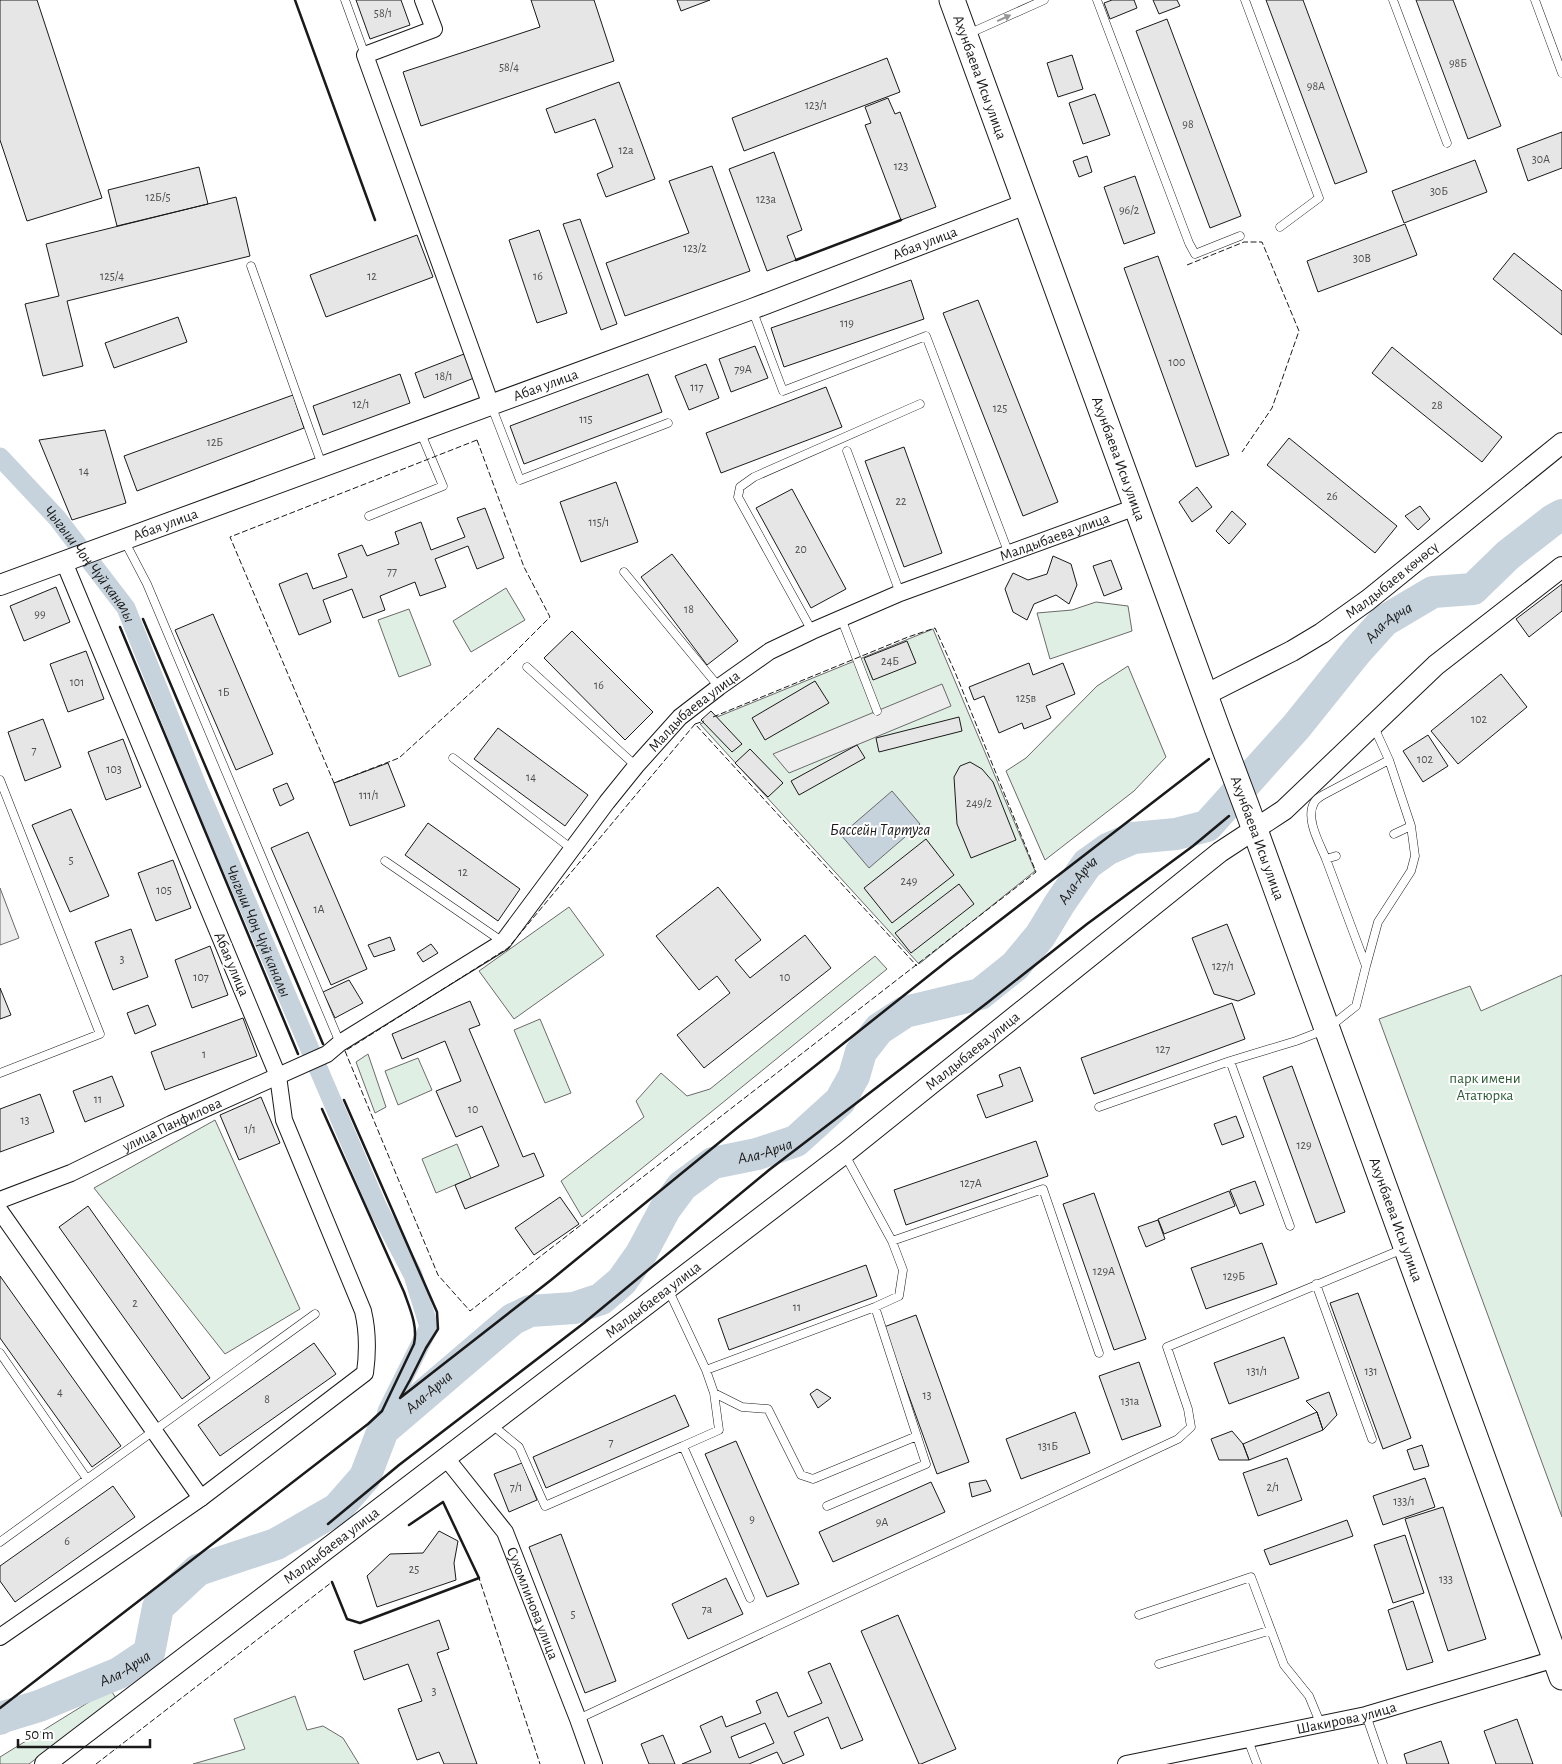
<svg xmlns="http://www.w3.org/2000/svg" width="1562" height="1764" font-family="'Alegreya Sans',sans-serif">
  <rect width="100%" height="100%" fill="#fff"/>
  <path fill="#e0efe3" stroke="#6a6a6a" d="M506 588 525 620 471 652 453 621Z
    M1096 602 1128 606 1132 631 1050 659 1037 613 1072 610Z
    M409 609 431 665 399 677 378 620Z
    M933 629 1035 871 919 964 700 724Z
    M1128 666 1166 757 1134 791 1045 860 1006 771 1026 758 1097 686Z
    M569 907 604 955 514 1019 479 971Z
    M875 956 887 969 582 1217 561 1181 644 1117 636 1101 661 1073 687 1096 710 1089Z
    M1562 975V1517L1379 1019 1470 986 1481 1011Z
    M540 1019 571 1093 545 1103 514 1030Z
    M368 1054 386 1107 375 1113 356 1062Z
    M418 1058 432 1090 398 1105 385 1071Z
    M215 1120 300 1309 225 1354 94 1188Z
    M457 1144 471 1178 436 1193 422 1159Z
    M110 1689 116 1698 29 1764H0V1757Z
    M295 1696 307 1730 323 1726 343 1738 359 1764H193L245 1749 234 1719Z"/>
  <path fill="#ededed" stroke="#6a6a6a" d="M942 684 951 706 789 773 773 754Z
    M0 888 19 938 0 945Z"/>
  <path fill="#c6d2dc" stroke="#6a6a6a" d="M892 791 920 824 869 868 841 835Z"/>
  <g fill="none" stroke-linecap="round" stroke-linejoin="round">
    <path stroke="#c6d2dc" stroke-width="19" id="s1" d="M0 457 57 518 126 608 198 788 378 1208 413 1275 429 1327 387 1411 383 1430"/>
    <path stroke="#c6d2dc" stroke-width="32" id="s2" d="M0 1719 3 1717 39 1706 119 1673 149 1653 158 1607 198 1570 276 1544 337 1509 365 1477 383 1430 513 1319 530 1311 574 1308 601 1299 622 1281 641 1254 665 1209 682 1186 713 1163 757 1154 796 1141 840 1101 854 1076 861 1052 879 1029 905 1012 980 994 1015 966 1040 936 1060 903 1087 864 1108 849 1133 838 1176 834 1207 826 1296 727 1357 651 1384 621 1433 592 1473 589 1508 555 1553 520 1562 515"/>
  </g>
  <path fill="#e6e6e6" stroke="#1a1a1a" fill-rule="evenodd" d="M0 0H37L102 198 27 221 0 140Z
    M356 0H401L410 25 370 39Z
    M531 0H594L614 61 421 126 403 72 540 27Z
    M677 0H710L681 11Z
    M1112 0H1134L1137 8 1110 19 1104 3Z
    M1153 0H1177L1180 6 1159 14Z
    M1266 0H1303L1367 172 1335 184Z
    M1416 0H1453L1501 126 1468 139Z
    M1167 19 1241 216 1210 228 1136 31Z
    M1072 55 1083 89 1058 97 1047 63Z
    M887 58 900 92 744 151 732 118Z
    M619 82 655 179 606 197 597 174 613 167 595 119 555 133 546 109Z
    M1095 94 1110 135 1083 144 1069 103Z
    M888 98 895 114 900 112 936 207 901 220 865 125 871 123 865 107Z
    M1562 132V168L1528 181 1517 149Z
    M774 152 802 230 787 236 796 260 767 271 729 169Z
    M1087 156 1092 172 1079 177 1073 161Z
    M1475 160 1487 192 1404 223 1392 191Z
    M712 166 750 271 625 316 606 263 689 233 669 181Z
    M199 167 208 204 117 226 108 190Z
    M1135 176 1155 233 1124 244 1104 187Z
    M236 197 250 256 67 301 83 366 43 376 25 304 59 296 46 244Z
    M580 219 617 324 601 330 563 224Z
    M1405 224 1417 255 1318 292 1307 261Z
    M539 230 567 313 537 323 509 240Z
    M417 235 433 277 326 317 310 275Z
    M1514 253 1562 291V335L1493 279Z
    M1158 256 1229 455 1196 467 1124 268Z
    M911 280 924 319 784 367 771 328Z
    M978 300 1058 502 1023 516 943 313Z
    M178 317 187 342 114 368 105 343Z
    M755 346 768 378 731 392 719 359Z
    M1392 347 1502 437 1482 462 1372 373Z
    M464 354 474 378 424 398 415 373Z
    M706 364 719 398 689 410 675 376Z
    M400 374 410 403 323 435 313 406Z
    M648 374 662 412 524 464 510 426Z
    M826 387 842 427 721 473 706 433Z
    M293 395 304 428 137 491 124 456Z
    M105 430 126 503 72 520 39 440Z
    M1289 438 1397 526 1375 553 1267 465Z
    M904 447 942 553 904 567 865 461Z
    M616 482 638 542 581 562 560 502Z
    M1197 487 1212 507 1192 522 1179 502Z
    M792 489 846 589 811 608 756 508Z
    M1420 506 1430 519 1418 530 1405 516Z
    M485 508 504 558 477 569 468 546 435 559 446 587 420 596 415 582 380 596 385 610 363 618 352 589 323 600 331 622 299 635 279 584 307 573 313 589 347 577 338 554 362 545 367 556 399 544 395 532 421 522 431 550 465 537 457 518Z
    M1232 511 1246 524 1229 544 1216 531Z
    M672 554 738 641 707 665 641 577Z
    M1053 556 1071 564 1077 585 1069 604 1056 595 1034 604 1027 620 1013 612 1005 589 1013 573 1028 580 1047 574Z
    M1111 560 1122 589 1104 596 1093 566Z
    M1562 584V611L1529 637 1516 619Z
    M56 587 70 622 24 641 10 606Z
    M213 614 273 754 236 770 175 630Z
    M572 631 653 712 625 740 544 658Z
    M907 641 916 663 873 680 864 658Z
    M86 651 104 699 68 712 50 664Z
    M1029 663 1033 675 1063 663 1075 694 1046 706 1051 718 1024 729 1022 723 999 733 984 696 974 700 969 687Z
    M1501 674 1527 707 1458 764 1431 731Z
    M815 681 829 703 765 740 752 718Z
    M711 711 742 744 732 752 701 720Z
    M959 717 962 731 879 752 876 738Z
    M43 719 61 767 25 781 8 732Z
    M498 728 588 795 565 826 474 759Z
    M1428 735 1448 766 1423 782 1403 751Z
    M123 739 141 787 106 800 88 752Z
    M857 745 865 758 799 795 791 781Z
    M750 749 783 783 768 797 735 763Z
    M970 762 982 769 993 782 1016 840 971 858 957 824 954 777 960 766Z
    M388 763 405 806 350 826 334 783Z
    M287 783 294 799 280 806 273 789Z
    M71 809 109 896 70 912 32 825Z
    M428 823 520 889 498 921 405 855Z
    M308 832 367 969 331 985 271 848Z
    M926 839 954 875 892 923 864 888Z
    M173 860 191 908 156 921 138 873Z
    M959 884 974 904 911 953 895 933Z
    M718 887 761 940 735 960 750 978 805 935 831 968 704 1068 677 1035 730 993 717 976 699 990 656 936Z
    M1227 924 1255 994 1238 1001 1214 994 1192 938Z
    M131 929 148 977 113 990 95 942Z
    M390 937 395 950 374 957 368 945Z
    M431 944 438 953 423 962 417 953Z
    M210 946 228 995 192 1008 175 960Z
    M349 980 363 1003 335 1018 323 992Z
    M0 988 11 1015 0 1019Z
    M470 1001 480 1025 469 1029 523 1157 534 1153 544 1176 465 1209 455 1185 499 1166 482 1126 456 1137 436 1091 461 1081 445 1041 402 1059 392 1034Z
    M1232 1003 1245 1039 1094 1094 1081 1058Z
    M148 1005 156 1025 135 1034 127 1013Z
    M243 1018 257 1056 165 1090 151 1052Z
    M1292 1066 1345 1212 1316 1223 1263 1077Z
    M1020 1067 1033 1101 986 1118 977 1095 1003 1086 999 1075Z
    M112 1076 124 1106 85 1122 73 1091Z
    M40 1094 54 1132 0 1152V1109Z
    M261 1097 280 1143 239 1160 220 1115Z
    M1236 1116 1244 1137 1222 1145 1214 1124Z
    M1036 1141 1048 1176 906 1225 894 1190Z
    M1255 1181 1264 1205 1240 1214 1230 1190Z
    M1229 1191 1235 1206 1164 1234 1158 1219Z
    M1094 1193 1146 1339 1114 1350 1063 1204Z
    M560 1197 579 1224 534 1255 515 1228Z
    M88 1206 210 1378 182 1399 59 1227Z
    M1158 1220 1165 1239 1146 1247 1138 1227Z
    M1262 1243 1277 1284 1206 1309 1191 1268Z
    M866 1265 877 1296 729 1350 718 1319Z
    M0 1276 121 1446 92 1467 0 1338Z
    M1358 1293 1411 1438 1383 1449 1330 1303Z
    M916 1315 969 1462 937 1474 884 1327Z
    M1284 1337 1299 1378 1229 1404 1214 1363Z
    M314 1343 336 1374 220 1456 198 1425Z
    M1139 1362 1161 1426 1122 1440 1099 1376Z
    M817 1389 831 1398 818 1408 810 1394Z
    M1329 1392 1337 1415 1323 1430 1317 1412 1306 1401Z
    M675 1395 689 1426 546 1488 533 1457Z
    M1075 1412 1090 1453 1021 1479 1006 1439Z
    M1317 1412 1323 1430 1249 1460 1243 1444Z
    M1232 1431 1243 1444 1249 1460H1219L1211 1439Z
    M736 1441 799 1584 767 1597 705 1454Z
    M1422 1445 1429 1466 1414 1470 1407 1450Z
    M1287 1458 1302 1500 1258 1516 1243 1473Z
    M522 1463 537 1500 509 1512 494 1474Z
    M1425 1478 1435 1507 1383 1525 1373 1496Z
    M986 1480 991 1491 972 1497 969 1483Z
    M931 1482 945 1512 833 1562 819 1532Z
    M113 1486 135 1517 15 1602 0 1581V1566Z
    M1443 1507 1486 1639 1448 1651 1405 1519Z
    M1347 1520 1353 1536 1270 1565 1264 1550Z
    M439 1531 458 1541 454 1563 456 1580 377 1607 367 1576 390 1554 423 1553Z
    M561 1534 616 1681 585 1693 529 1547Z
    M1405 1535 1424 1593 1393 1603 1374 1545Z
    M726 1578 743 1614 688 1639 672 1604Z
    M1413 1601 1433 1662 1407 1670 1388 1610Z
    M898 1615 956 1749 921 1764H919L861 1631Z
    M439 1620 449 1649 437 1653 477 1764H444L439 1752 417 1760 398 1709 422 1701 408 1664 364 1680 354 1651Z
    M830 1663 863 1740 841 1749 828 1717 794 1732 804 1755 783 1764 777 1752 749 1764H682L711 1752 700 1726 722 1716 726 1727 761 1713 756 1701 777 1692 788 1717 822 1703 808 1672ZM765 1723 774 1743 739 1758 731 1737Z
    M1517 1719 1533 1764H1496L1484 1731Z
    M663 1735 675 1764H649L641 1744Z
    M1441 1741 1449 1764H1407L1404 1754Z"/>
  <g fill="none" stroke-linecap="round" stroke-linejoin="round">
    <defs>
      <path id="service" d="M345 0 365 55
        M1097 0 1189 243 1195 254 1240 236
        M1245 0 1319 198 1280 227
        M1393 0 1447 143
        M1535 0 1562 73
        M968 34 1044 0
        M251 266 322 465
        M752 309 783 391 926 336 1009 554
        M491 405 520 480 668 423
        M847 451 900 593
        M369 516 443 486 420 431
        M124 540 147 584 340 1043
        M624 572 719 687
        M841 618 877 711
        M812 631 738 497 740 487 754 477 920 404
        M527 667 636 766
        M1374 727 1389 760 1411 826 1394 834
        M453 758 572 849
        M0 780 100 1034 0 1073
        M1326 859C1320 844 1305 819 1314 803 1316 799 1320 797 1323 795L1389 760
        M385 861 503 942
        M1366 966 1378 922 1411 871 1415 856 1411 826
        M1230 1061 1290 1226
        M1099 1107 1230 1061 1296 1041 1327 1029 1356 1006 1366 966 1326 859 1336 856
        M892 1241 1043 1189 1099 1353
        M1316 1284 1372 1439
        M668 1289 706 1370 714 1393 719 1430 683 1446
        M0 1353 87 1479
        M706 1370 875 1307 899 1296 903 1270 892 1241 845 1155
        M714 1393 742 1407 768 1409 801 1475 813 1479 917 1436
        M491 1424 519 1447 545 1506 683 1446 750 1598
        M827 1506 926 1464 875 1307
        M0 1542 315 1314
        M1139 1615 1251 1577 1284 1665 1309 1696 1321 1725
        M1159 1664 1271 1630
        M1366 1715 1383 1764
        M578 1719 1178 1439 1191 1427 1188 1409 1167 1347 1403 1249
        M1248 1740 1257 1764"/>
      <g id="minor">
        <path d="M423 0 434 29 365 55 491 405"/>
        <path id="s3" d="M0 1200 71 1173 171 1124 327 1054 340 1043 503 942 607 802 636 766 680 717 719 687 770 651 812 631 900 593 1136 507"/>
        <path d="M0 1211 201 1498"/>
        <path id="s4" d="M446 1458 505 1532 578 1719 594 1764"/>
        <path d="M0 1637 201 1498 365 1373C368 1351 368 1332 363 1311L284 1120 278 1076 64 562"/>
        <path id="s5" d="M1126 1764 1366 1715 1562 1657"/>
      </g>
      <g id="tertiary">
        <path id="s6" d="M0 585 752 309 1026 204"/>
        <path id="s7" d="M1205 695 1292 651 1322 633 1368 600 1562 443"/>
        <path id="s8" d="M45 1764 845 1153 1220 852 1284 810 1436 665 1562 567"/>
      </g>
      <g id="primary">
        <path id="s9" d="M952 0 1217 728 1247 808 1562 1677"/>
      </g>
    </defs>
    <use href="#service" stroke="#1a1a1a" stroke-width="9"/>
    <use href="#minor" stroke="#1a1a1a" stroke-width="18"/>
    <use href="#tertiary" stroke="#1a1a1a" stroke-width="22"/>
    <use href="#primary" stroke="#1a1a1a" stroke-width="27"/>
    <use href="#service" stroke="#fff" stroke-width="8"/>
    <use href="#minor" stroke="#fff" stroke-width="16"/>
    <use href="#tertiary" stroke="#fff" stroke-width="20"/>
    <use href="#primary" stroke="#fff" stroke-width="25"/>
    <path stroke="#1a1a1a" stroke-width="1" stroke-dasharray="6 2.5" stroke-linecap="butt" d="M1187 265 1244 242H1262L1299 331 1272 408 1242 452
      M477 440 524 567 550 617 509 658 399 758 334 783 230 537Z
      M713 717 908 637 935 628 955 672 1036 872 470 1311 438 1275 345 1051 508 948 695 724 917 966
      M695 724 704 721
      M96 1764 332 1582 347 1619 360 1623 479 1578 540 1764"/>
    <path stroke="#1a1a1a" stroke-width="2.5" d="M295 0 375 220
      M796 260 901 220
      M143 619 323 1044
      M120 627 298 1054
      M344 1100 437 1312 438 1329 426 1348 410 1380 400 1398 551 1280 737 1128 951 958 1209 759
      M328 1524 399 1465 584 1323 769 1170 987 1003 1087 924 1193 846 1229 816
      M332 1582 347 1619 360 1623 479 1578 443 1502 409 1525
      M0 1708 368 1424 382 1411 414 1344C418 1326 410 1309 404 1292L322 1109"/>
  </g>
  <defs><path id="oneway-solid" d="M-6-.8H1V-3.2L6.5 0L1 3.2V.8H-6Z" transform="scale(1.25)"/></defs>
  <use fill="#989898" href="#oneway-solid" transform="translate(1004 18) rotate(-24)"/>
  <g text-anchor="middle" stroke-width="4" stroke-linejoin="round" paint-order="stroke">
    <g font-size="12" fill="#4d4d4d">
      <text x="383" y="17">58/1</text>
      <text x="1458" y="67">98Б</text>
      <text x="509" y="71">58/4</text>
      <text x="1316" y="90">98А</text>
      <text x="816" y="109">123/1</text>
      <text x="1188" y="128">98</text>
      <text x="626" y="154">12a</text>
      <text x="1541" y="163">30А</text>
      <text x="901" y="170">123</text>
      <text x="1439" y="195">30Б</text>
      <text x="158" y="201">12Б/5</text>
      <text x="766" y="203">123а</text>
      <text x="1129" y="214">96/2</text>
      <text x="695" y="252">123/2</text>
      <text x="1362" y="262">30В</text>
      <text x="112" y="280">125/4</text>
      <text x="372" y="280">12</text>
      <text x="538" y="280">16</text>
      <text x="847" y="327">119</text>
      <text x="1177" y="366">100</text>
      <text x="743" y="373">79А</text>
      <text x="444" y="380">18/1</text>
      <text x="697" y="391">117</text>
      <text x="361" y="408">12/1</text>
      <text x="1437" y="409">28</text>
      <text x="1000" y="412">125</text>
      <text x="586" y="423">115</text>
      <text x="215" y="446">12Б</text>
      <text x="84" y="475">14</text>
      <text x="1332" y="500">26</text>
      <text x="901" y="505">22</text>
      <text x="599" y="526">115/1</text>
      <text x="801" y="553">20</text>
      <text x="392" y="575">77</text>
      <text x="689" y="613">18</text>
      <text x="40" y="618">99</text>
      <text x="890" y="665">24Б</text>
      <text x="77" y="686">101</text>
      <text x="599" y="689">16</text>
      <text x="224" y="696">1Б</text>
      <text x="1026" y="702">125в</text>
      <text x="1479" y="723">102</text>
      <text x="34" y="754">7</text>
      <text x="1425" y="763">102</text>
      <text x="114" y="773">103</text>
      <text x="531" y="781">14</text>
      <text x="369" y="799">111/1</text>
      <text x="979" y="807">249/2</text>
      <text x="71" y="864">5</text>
      <text x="463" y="876">12</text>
      <text x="909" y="885">249</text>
      <text x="164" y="894">105</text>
      <text x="319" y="913">1А</text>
      <text x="122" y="963">3</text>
      <text x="1223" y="970">127/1</text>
      <text x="201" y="981">107</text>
      <text x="785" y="981">10</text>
      <text x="1163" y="1053">127</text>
      <text x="204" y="1058">1</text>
      <text x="98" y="1103">11</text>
      <text x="473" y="1113">10</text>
      <text x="25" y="1124">13</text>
      <text x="250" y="1133">1/1</text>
      <text x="1304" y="1149">129</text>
      <text x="971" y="1187">127А</text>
      <text x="1104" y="1275">129А</text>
      <text x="1234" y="1280">129Б</text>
      <text x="135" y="1307">2</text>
      <text x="797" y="1311">11</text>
      <text x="1257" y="1375">131/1</text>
      <text x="1371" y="1375">131</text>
      <text x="60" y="1396">4</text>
      <text x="927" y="1399">13</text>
      <text x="267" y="1403">8</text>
      <text x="1130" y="1405">131а</text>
      <text x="611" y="1446">7</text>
      <text x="1048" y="1450">131Б</text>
      <text x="516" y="1491">7/1</text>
      <text x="1273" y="1491">2/1</text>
      <text x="1404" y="1505">133/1</text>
      <text x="752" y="1523">9</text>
      <text x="882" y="1526">9А</text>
      <text x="67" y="1545">6</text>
      <text x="414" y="1573">25</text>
      <text x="1446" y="1583">133</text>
      <text x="707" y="1613">7a</text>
      <text x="573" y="1618">5</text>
      <text x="434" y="1695">3</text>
    </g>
    <g font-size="15" fill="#1a1a1a" stroke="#fff">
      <text dy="5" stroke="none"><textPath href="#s9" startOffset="82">Ахунбаева Исы улица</textPath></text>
      <text dy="5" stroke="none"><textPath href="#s6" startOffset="986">Абая улица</textPath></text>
      <text dy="5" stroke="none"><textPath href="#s6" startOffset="581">Абая улица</textPath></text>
      <text dy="5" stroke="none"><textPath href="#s9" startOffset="488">Ахунбаева Исы улица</textPath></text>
      <text dy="5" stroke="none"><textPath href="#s6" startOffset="176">Абая улица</textPath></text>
      <text dy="5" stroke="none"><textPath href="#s3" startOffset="1272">Малдыбаева улица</textPath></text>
      <text dy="5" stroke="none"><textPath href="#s7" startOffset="220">Малдыбаев көчөсү</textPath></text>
      <text dy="5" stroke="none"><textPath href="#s3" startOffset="868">Малдыбаева улица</textPath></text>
      <text dy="5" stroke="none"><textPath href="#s9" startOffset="892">Ахунбаева Исы улица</textPath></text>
      <text transform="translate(232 964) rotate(67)" y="5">Абая улица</text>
      <text dy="5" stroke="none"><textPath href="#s8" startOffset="1170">Малдыбаева улица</textPath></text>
      <text dy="5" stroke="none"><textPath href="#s3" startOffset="188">улица Панфилова</textPath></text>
      <text dy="5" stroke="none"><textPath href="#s9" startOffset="1298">Ахунбаева Исы улица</textPath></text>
      <text dy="5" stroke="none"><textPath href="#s8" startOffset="765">Малдыбаева улица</textPath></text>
      <text dy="5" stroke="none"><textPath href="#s8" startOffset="360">Малдыбаева улица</textPath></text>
      <text dy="5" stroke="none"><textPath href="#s4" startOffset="171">Сухомлинова улица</textPath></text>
      <text dy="5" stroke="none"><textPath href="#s5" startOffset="225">Шакирова улица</textPath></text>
    </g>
    <g font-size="15" fill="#2b5a34" stroke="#fff">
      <text x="1485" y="1083">парк имени<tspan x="1485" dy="17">Ататюрка</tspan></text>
    </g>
    <g font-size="16" font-style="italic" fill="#1a1a1a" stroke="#fff">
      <text dy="6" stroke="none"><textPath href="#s1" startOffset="140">Чыгыш Чоң Чүй каналы</textPath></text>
      <text dy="6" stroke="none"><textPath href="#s2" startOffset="1860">Ала-Арча</textPath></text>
      <text x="880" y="835">Бассейн Тартуга</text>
      <text dy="6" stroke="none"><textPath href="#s2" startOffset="1440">Ала-Арча</textPath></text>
      <text dy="6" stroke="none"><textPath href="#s1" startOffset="546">Чыгыш Чоң Чүй каналы</textPath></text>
      <text dy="6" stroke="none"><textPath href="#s2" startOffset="1005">Ала-Арча</textPath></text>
      <text dy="6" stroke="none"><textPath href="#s2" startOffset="570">Ала-Арча</textPath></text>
      <text dy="6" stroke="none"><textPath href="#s2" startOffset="135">Ала-Арча</textPath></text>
    </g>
  </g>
  <path d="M18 1739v8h132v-8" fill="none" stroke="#1a1a1a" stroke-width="2.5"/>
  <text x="25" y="1739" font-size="15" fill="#1a1a1a" stroke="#ffffff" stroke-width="4" paint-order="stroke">50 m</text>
</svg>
